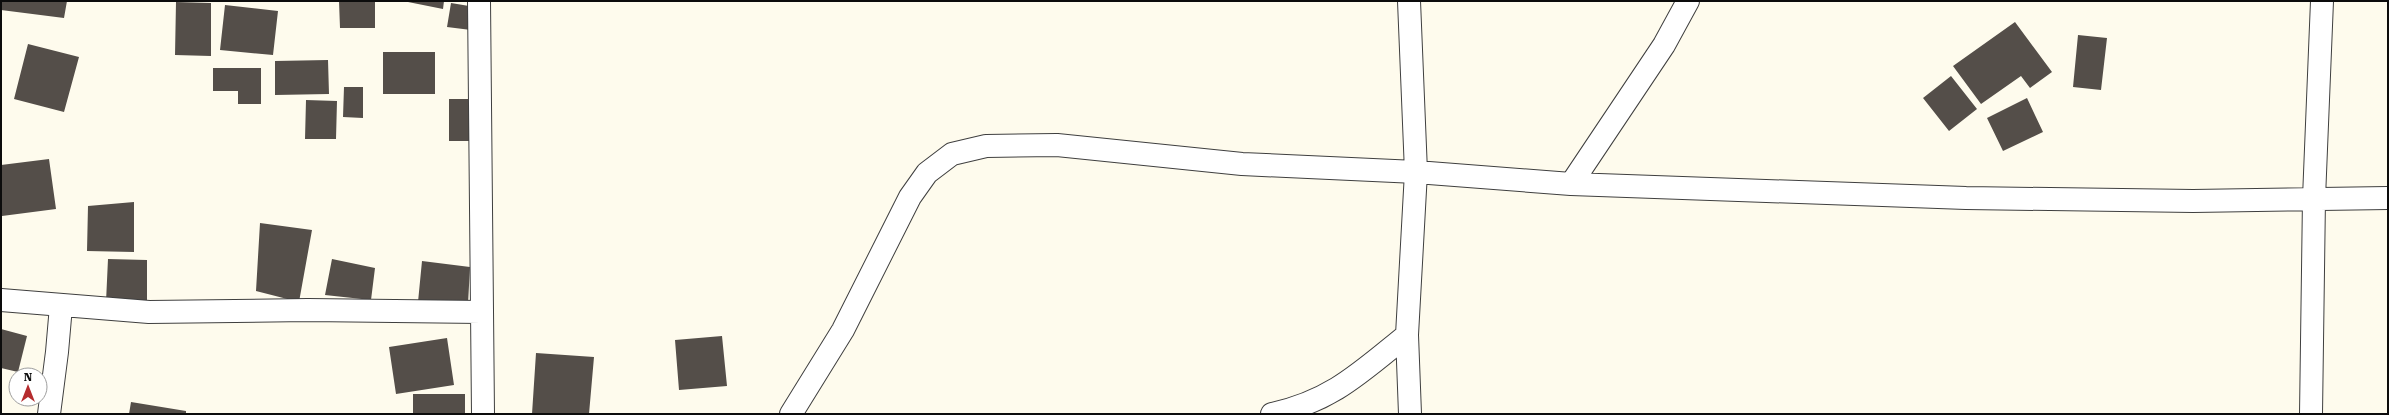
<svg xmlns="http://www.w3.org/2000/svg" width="2389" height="415" font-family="'Roboto Serif',serif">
  <rect width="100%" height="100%" fill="#fefbed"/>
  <path fill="#544e49" d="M1 1H67L64 18 1 10Z
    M339 1H375V28H340Z
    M403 1H444L443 9Z
    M176 2 211 3V56L175 55Z
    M451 3 475 7 471 30 447 27Z
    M225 5 278 11 273 55 220 50Z
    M2015 22 2052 72 2030 88 2021 76 1981 104 1953 66Z
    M2078 35 2107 38 2101 90 2073 87Z
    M28 44 79 57 64 112 14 99Z
    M383 52H435V94H383Z
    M328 60 329 94 275 95V61Z
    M213 68H261V104H238V91H213Z
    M1951 76 1977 109 1949 131 1923 98Z
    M344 87H363V118L343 117Z
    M2027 98 2043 132 2003 151 1987 118Z
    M449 99H475L476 141H449Z
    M306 100 337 101 336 139H305Z
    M49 159 56 209 2 216 1 165Z
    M134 202V252L87 251 88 206Z
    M260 223 312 230 299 302 256 291Z
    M108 259 147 260V303L106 302Z
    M332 259 375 268 371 300 325 295Z
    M422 261 470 267 468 304 418 302Z
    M1 329 27 336 18 372 1 368Z
    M722 336 727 386 679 390 675 340Z
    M447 338 454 385 396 394 389 347Z
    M536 353 594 357 589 414H532Z
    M413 394H465V414H413Z
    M131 402 186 411V414H129Z"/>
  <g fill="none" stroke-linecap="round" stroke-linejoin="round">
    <defs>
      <path id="minor" d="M479 1 483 414
        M1409 1 1416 172 1407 335 1410 414
        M1571 184 1664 45 1688 1
        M1 300 149 312 308 310 481 312
        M49 414 57 352 61 306
        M791 414 843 330 910 197 927 173 952 154 986 146 1057 145 1242 164 1416 172 1571 184 1966 198 2193 201 2388 198
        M1272 414C1332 401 1361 372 1407 335
        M2311 414 2314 198 2322 1"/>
    </defs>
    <use href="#minor" stroke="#3f3f3f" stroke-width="24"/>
    <use href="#minor" stroke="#fff" stroke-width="22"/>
  </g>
  <rect width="2389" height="415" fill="none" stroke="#0c0c0c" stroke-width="4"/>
  <g transform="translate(28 387)"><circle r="19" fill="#ffffff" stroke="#9e9e9e"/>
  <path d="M0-3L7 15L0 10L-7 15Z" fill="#b52c2e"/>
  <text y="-6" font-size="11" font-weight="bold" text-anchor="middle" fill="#0c0c0c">N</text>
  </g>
</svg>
